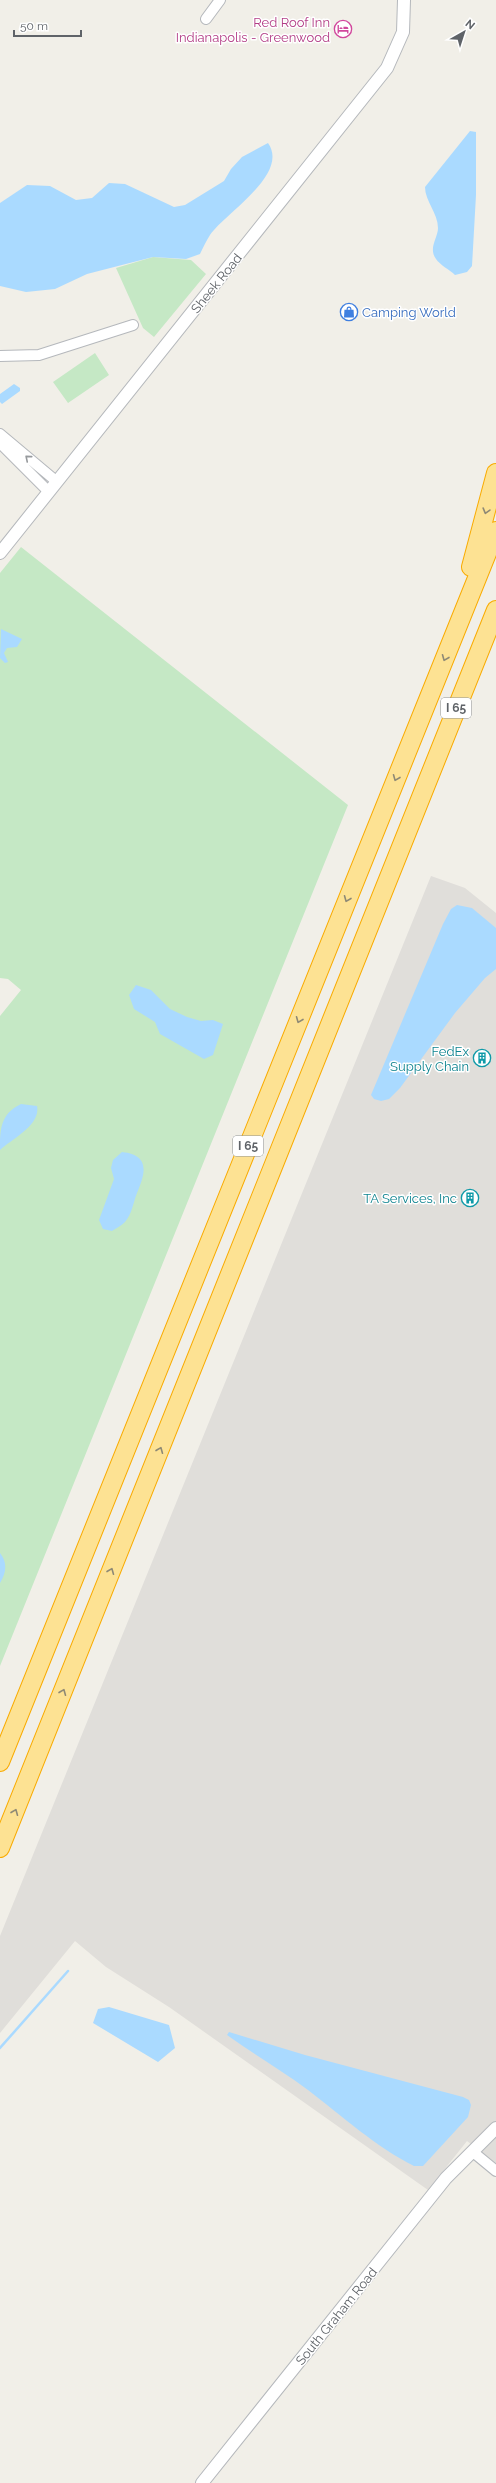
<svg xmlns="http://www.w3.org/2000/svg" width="496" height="2483" font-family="Raleway,sans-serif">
  <rect width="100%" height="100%" fill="#f1efe8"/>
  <path fill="#e0deda" d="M431 876 465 888 496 913V2164L467 2141 428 2190 169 2007 106 1967 75 1941 0 2033V1936Z"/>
  <path fill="#c5e8c5" d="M153 257 191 260 206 274 154 337 143 328 116 268Z
    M95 353 109 375 68 403 53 382Z
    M21 547 348 805 0 1666V1016L21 990 8 979 0 978V573Z"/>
  <path fill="#aadaff" d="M470 131 476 132V195L472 266 467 272 455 275C450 270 440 265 436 259 428 248 438 238 438 228 438 213 425 201 425 187Z
    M268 143C290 174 225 213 210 235 206 241 203 248 200 254L186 259 153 257 87 274 55 289 26 292 0 286V203L27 185 50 186 76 200 92 198 109 183 125 184 174 207 185 205 224 181 231 169 242 157Z
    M14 384 20 388V391L2 404 0 402V394Z
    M1 629 22 639 17 647 7 648 4 653 8 662 5 663 0 658Z
    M457 905 472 908 496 928V969L485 978 455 1013 400 1088 389 1099 381 1101 374 1099 371 1095 443 924 451 909Z
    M136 985 151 990 170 1009 187 1017 201 1021 213 1020 223 1024 213 1055 204 1059 160 1034 155 1022 134 1009 129 995Z
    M21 1104 37 1106C41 1125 12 1139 0 1150 0 1130 0 1114 21 1104Z
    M122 1152C151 1155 145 1174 137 1193 133 1203 132 1214 125 1222 121 1226 116 1228 112 1231L103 1229 99 1220 114 1179 111 1168 113 1160Z
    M0 1553C8 1563 6 1573 0 1583Z
    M109 2007 169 2025 175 2048 158 2062 93 2023 98 2009Z
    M229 2032 305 2055 463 2097 469 2100 471 2105 468 2117 423 2166H414C376 2147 342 2116 308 2090 281 2070 253 2054 227 2035Z"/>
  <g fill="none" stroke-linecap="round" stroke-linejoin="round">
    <path stroke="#aadaff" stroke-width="2.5" d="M0 2048 68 1971"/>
    <defs>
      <path id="minor" d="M206 19 220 0
        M0 356 39 355 133 325
        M0 434 56 481
        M0 443 48 491
        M473 2152 496 2171"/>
      <path id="tertiary" d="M0 553 387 68 403 32 404 0
        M202 2483 446 2178 496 2128"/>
      <path id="motorway" d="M471 567 496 473
        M0 1762 496 531
        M0 1848 496 610"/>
    </defs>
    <use href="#minor" stroke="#b5b8bc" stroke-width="12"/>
    <use href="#tertiary" stroke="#b5b8bc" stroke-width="14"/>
    <use href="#motorway" stroke="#f9ab00" stroke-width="20"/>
    <use href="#minor" stroke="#fff" stroke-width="10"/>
    <use href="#tertiary" stroke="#fff" stroke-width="12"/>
    <use href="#motorway" stroke="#fde293" stroke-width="18"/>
  </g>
  <defs><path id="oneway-chevron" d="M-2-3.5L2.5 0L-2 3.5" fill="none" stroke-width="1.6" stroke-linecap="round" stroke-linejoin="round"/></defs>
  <use stroke="#979a9d" href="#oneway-chevron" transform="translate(28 458) rotate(-140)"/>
  <g stroke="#8e8975">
    <use href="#oneway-chevron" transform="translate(486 511) rotate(106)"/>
    <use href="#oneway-chevron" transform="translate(445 658) rotate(112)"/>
    <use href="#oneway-chevron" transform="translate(396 778) rotate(112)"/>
    <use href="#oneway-chevron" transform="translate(347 899) rotate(112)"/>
    <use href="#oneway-chevron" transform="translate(299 1020) rotate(112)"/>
    <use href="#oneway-chevron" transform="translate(160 1450) rotate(-68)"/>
    <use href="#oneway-chevron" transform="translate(111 1571) rotate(-68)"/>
    <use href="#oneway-chevron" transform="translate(63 1692) rotate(-68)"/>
    <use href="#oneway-chevron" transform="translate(15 1812) rotate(-68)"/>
  </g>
  <defs>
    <symbol id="hotel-ring" viewBox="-11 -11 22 22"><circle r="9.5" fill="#fff" stroke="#d1479c" stroke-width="1.5"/><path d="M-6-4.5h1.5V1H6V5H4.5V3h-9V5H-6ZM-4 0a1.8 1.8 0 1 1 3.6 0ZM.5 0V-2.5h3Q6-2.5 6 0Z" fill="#d1479c"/></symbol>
    <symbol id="shop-ring" viewBox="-11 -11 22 22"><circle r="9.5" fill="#fff" stroke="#3f7fe0" stroke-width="1.5"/><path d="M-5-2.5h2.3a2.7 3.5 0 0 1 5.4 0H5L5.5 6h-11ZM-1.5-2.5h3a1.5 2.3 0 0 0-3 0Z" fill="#3f7fe0"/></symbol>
    <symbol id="building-ring" viewBox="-11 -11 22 22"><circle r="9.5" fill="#fff" stroke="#0f9aa8" stroke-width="1.5"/><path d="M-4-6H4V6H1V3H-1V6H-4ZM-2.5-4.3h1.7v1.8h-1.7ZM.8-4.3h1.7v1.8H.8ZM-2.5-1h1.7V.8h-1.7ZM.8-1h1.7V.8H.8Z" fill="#0f9aa8"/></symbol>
  </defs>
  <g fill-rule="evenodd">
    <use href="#hotel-ring" x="333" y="19" width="20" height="20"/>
    <use href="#shop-ring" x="339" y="302" width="20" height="20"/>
    <use href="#building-ring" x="472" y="1048" width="20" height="20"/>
    <use href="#building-ring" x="460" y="1188" width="20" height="20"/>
  </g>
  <g text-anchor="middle" stroke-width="3" stroke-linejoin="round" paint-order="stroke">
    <g fill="#fff" stroke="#8f9295" stroke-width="1">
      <rect x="441" y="698" width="30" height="20" rx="3"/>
      <rect x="233" y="1136" width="30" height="20" rx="3"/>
    </g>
    <g font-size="12" font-weight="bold" fill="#5f6368">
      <text x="456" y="712">I 65</text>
      <text x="248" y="1150">I 65</text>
    </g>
    <g font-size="13" fill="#b23c85" stroke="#fff" text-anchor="end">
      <text x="330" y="27">Red Roof Inn<tspan x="330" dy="15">Indianapolis - Greenwood</tspan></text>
    </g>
    <g font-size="13" fill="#5f6368" stroke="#fff">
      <text transform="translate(216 283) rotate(-51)" y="5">Sheek Road</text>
      <text transform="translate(336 2316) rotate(-51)" y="5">South Graham Road</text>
    </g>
    <g font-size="13" fill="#366cbe" stroke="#fff" text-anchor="start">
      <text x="362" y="317">Camping World</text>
    </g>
    <g font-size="13" fill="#0d838f" stroke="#fff" text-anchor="end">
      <text x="469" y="1056">FedEx<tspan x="469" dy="15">Supply Chain</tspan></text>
      <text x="457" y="1203">TA Services, Inc</text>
    </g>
  </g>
  <g transform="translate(464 32) rotate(39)" stroke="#ffffff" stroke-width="3" paint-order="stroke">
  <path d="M0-3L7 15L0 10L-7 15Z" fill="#5f6368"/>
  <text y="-6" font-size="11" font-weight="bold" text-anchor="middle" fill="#5f6368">N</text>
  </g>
  <path d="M14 30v6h67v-6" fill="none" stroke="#5f6368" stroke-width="2"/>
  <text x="20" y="30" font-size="12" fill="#5f6368" stroke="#ffffff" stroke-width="3" paint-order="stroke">50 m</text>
</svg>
